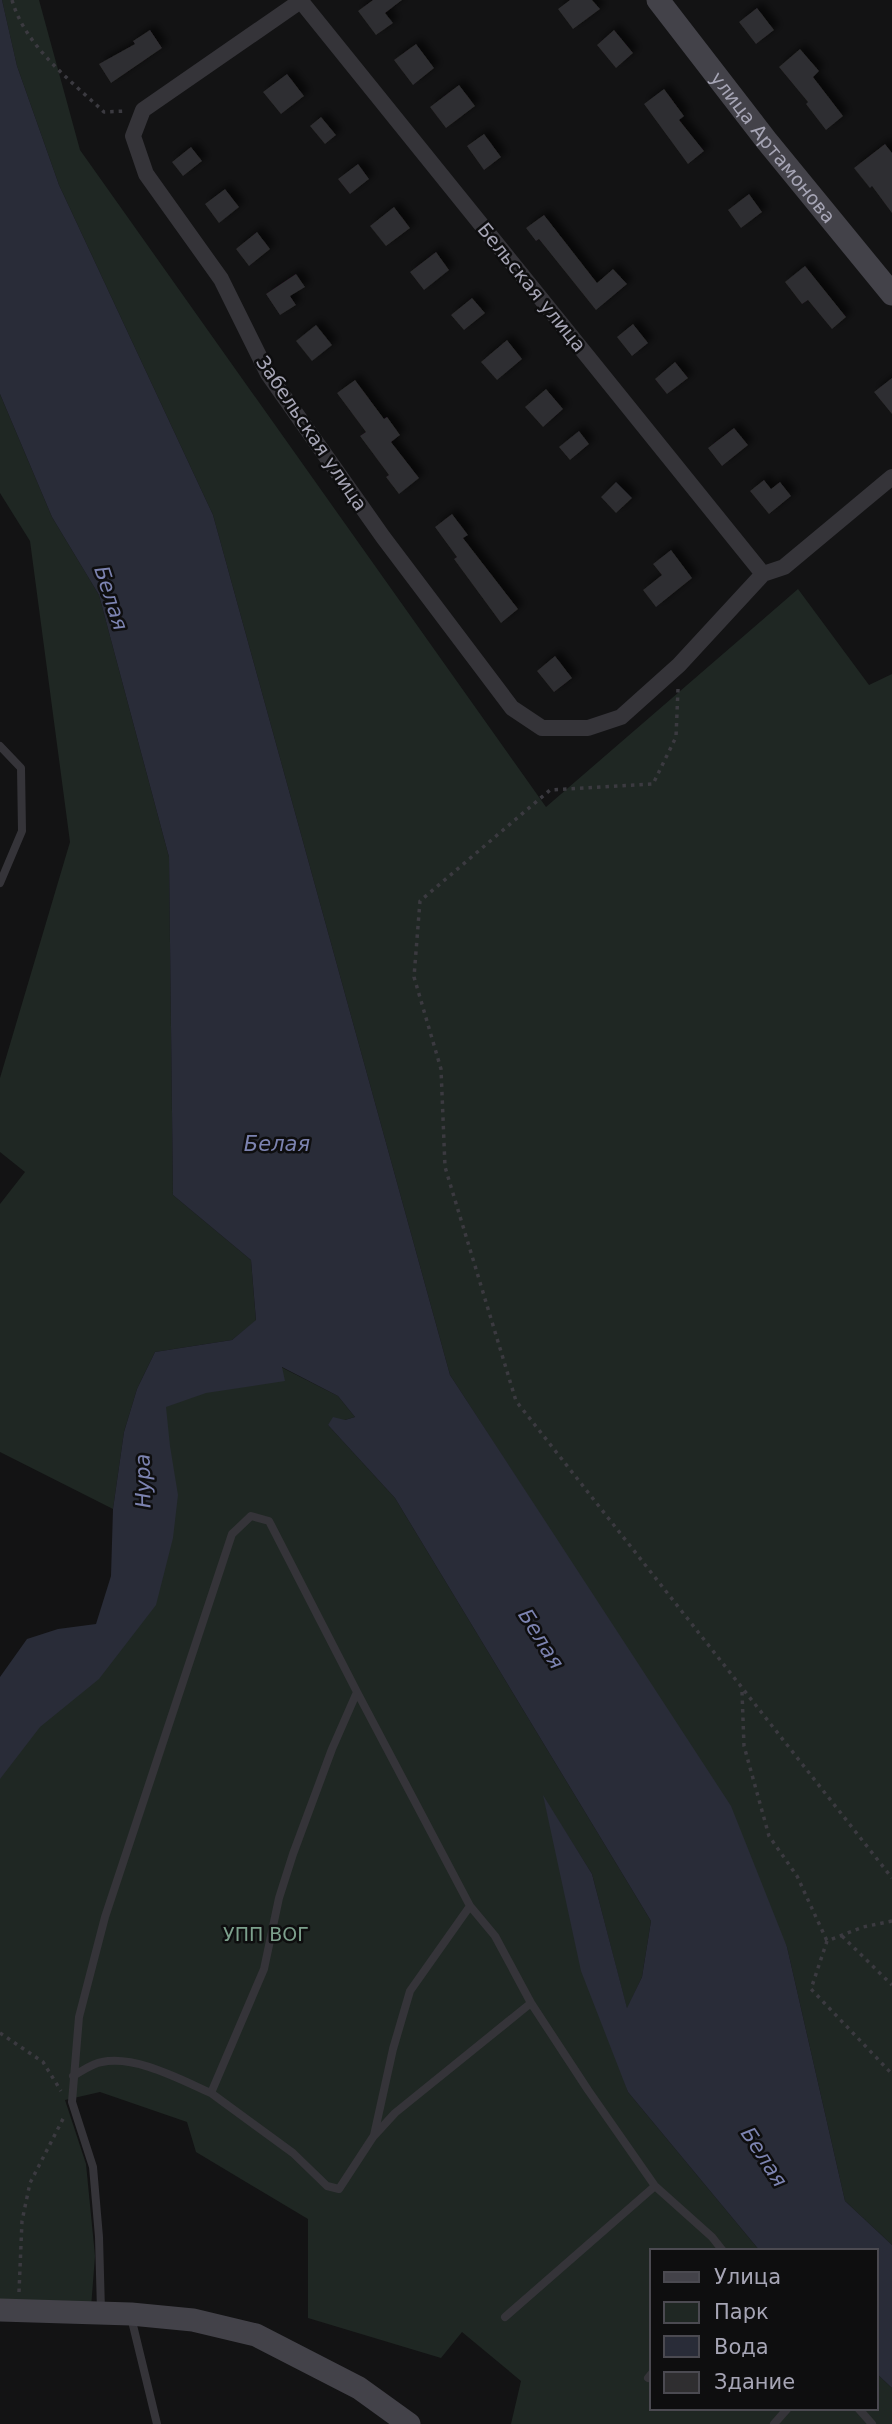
<svg xmlns="http://www.w3.org/2000/svg" width="892" height="2424" font-family="'DejaVu Sans',sans-serif">
  <defs>
    <filter id="shadow"><feDropShadow dx="5.5" dy="-5.5" stdDeviation="3.5" flood-color="#0009"/></filter>
  </defs>
  <rect width="100%" height="100%" fill="#131314"/>
  <path fill="#1f2723" d="M2 0H39L80 150 546 807 798 589 869 685 892 674V2245L845 2201 787 1947 649 1683 450 1375 213 515 59 185 17 66Z
    M0 394 52 517 99 595 169 857 173 1195 251 1260 256 1321 232 1340 155 1352 137 1389 124 1432 113 1509 0 1452V1204L25 1172 0 1152V1078L70 842 30 541 0 493Z
    M281 1367 338 1396 355 1417 328 1425 395 1498 651 1921 642 1977 627 2009 592 1874 544 1798 562 1874 628 2092 760 2251H652V2408H876V2373L892 2388V2424H511L521 2381 462 2332 441 2358 308 2318V2219L196 2152 187 2122 100 2092 65 2100 86 2164 95 2256 91 2308 0 2310V1746L116 1653 158 1405Z"/>
  <path fill="#292c38" d="M0 0H2L17 66 59 185 213 515 450 1375 731 1806 787 1947 845 2201 892 2245V2388L876 2373V2251H760L628 2092 581 1971 543 1795 592 1874 627 2008 642 1977 651 1921 395 1498 328 1425 333 1417 345 1420 355 1417 338 1396 282 1367 285 1381 206 1393 166 1407 170 1446 178 1495 173 1538 156 1605 99 1679 40 1727 0 1779V1677L27 1639 58 1629 96 1624 111 1576 113 1509 124 1432 137 1389 155 1352 232 1340 256 1320 251 1260 173 1195 169 857 99 595 52 517 0 394Z"/>
  <path fill="#2f2e30" filter="url(#shadow)" d="M373 0H402L385 13 393 23 376 35 358 11Z
    M570 0H592L600 9 573 29 558 9Z
    M757 8 774 30 756 44 739 22Z
    M150 30 162 48 111 83 99 64 135 44 133 41Z
    M614 30 633 53 616 68 597 45Z
    M416 44 434 68 413 85 394 60Z
    M800 49 819 71 813 77 843 116 826 130 806 104 808 102 779 67Z
    M287 74 304 96 281 114 263 92Z
    M459 85 475 106 446 128 430 107Z
    M664 89 684 116 679 120 704 151 688 164 644 104Z
    M321 117 336 135 325 144 310 126Z
    M484 134 501 157 484 170 467 146Z
    M885 144 892 153V213L872 186 870 188 854 168Z
    M191 147 202 161 183 176 172 162Z
    M358 164 369 179 350 194 338 179Z
    M225 189 239 207 219 223 205 204Z
    M749 194 762 212 741 228 728 210Z
    M394 207 410 228 386 246 370 226Z
    M544 215 597 283 613 269 627 284 596 310 539 239 536 241 526 228Z
    M257 232 270 249 249 266 236 249Z
    M436 252 449 270 424 290 410 272Z
    M805 266 846 317 832 329 808 300 802 304 785 282Z
    M296 274 305 287 290 296 296 305 280 315 266 294Z
    M472 298 485 313 464 330 451 315Z
    M633 324 648 343 632 356 617 337Z
    M316 325 332 345 312 361 296 341Z
    M507 340 522 359 497 380 481 362Z
    M675 362 688 378 667 394 655 379Z
    M892 378V414L874 392Z
    M355 380 384 419 387 417 400 435 391 442 419 478 399 494 386 477 389 475 360 436 366 432 337 393Z
    M546 389 563 409 543 427 525 407Z
    M734 428 748 445 722 466 708 448Z
    M579 431 589 444 570 460 559 447Z
    M764 480 771 489 780 482 791 496 769 514 750 491Z
    M616 482 632 498 616 513 601 497Z
    M452 514 468 535 463 538 518 609 501 623 454 559 457 557 435 527Z
    M671 550 692 578 656 607 643 590 662 575 653 564Z
    M555 656 572 678 554 692 537 671Z"/>
  <g fill="none" stroke-linecap="round" stroke-linejoin="round">
    <path stroke="#3b3a40" stroke-width="3.5" stroke-dasharray="3.5 5" stroke-linecap="butt" d="M12 0C25 46 70 80 104 112L127 111
      M678 689 676 737 653 784 550 790 420 901 414 977 441 1069 445 1167 516 1401 892 1878
      M742 1692 744 1746 769 1836 797 1876 827 1941
      M892 1921 863 1927 827 1941 811 1989 892 2074
      M842 1936 892 1985
      M0 2033 43 2062 61 2091
      M19 2292 22 2221 30 2183 64 2117"/>
    <path stroke="#353439" stroke-width="8" d="M0 746 21 768 22 831 0 883
      M73 2076C82 2071 93 2063 102 2062 136 2055 181 2080 211 2093L264 1969 279 1898 293 1854 332 1749 357 1692 269 1521 251 1516 232 1534 105 1917 79 2017 72 2102 93 2167 99 2237 101 2311
      M211 2093 293 2153 327 2186 339 2189 373 2137 395 2113 531 2003 495 1936 470 1906 357 1692
      M374 2135 393 2049 410 1991 470 1906
      M655 2186 712 2237 723 2251
      M131 2317 157 2424
      M505 2317 655 2186 588 2090 531 2003
      M648 2378 652 2373
      M858 2408 872 2424
      M774 2424 788 2408"/>
    <path stroke="#353439" stroke-width="16" d="M300 0 763 574
      M302 0 143 110 133 136 146 174 221 279 268 374 383 537 512 708 542 728H588L621 717 679 665 763 574 784 567 892 477"/>
    <g stroke="#434249" stroke-width="23">
      <path id="s1" d="M658 0 766 140 892 294"/>
      <path d="M0 2310 131 2314 193 2320 256 2335 359 2388 409 2424"/>
    </g>
  </g>
  <g text-anchor="middle" stroke-width="5" stroke-linejoin="round" paint-order="stroke">
    <g font-size="19" fill="#a6a5b5" stroke="#0e0e0f">
      <text dy="7" stroke="none"><textPath href="#s1" startOffset="187">улица Артамонова</textPath></text>
      <text transform="translate(532 287) rotate(51)" y="7">Бельская улица</text>
      <text transform="translate(312 433) rotate(56)" y="7">Забельская улица</text>
    </g>
    <g font-size="19" fill="#7ca08c" stroke="#0e0e0f">
      <text x="266" y="1941">УПП ВОГ</text>
    </g>
    <g font-size="21" font-style="italic" fill="#7c83b0" stroke="#0e0e0f">
      <text transform="translate(111 598) rotate(72)" y="7">Белая</text>
      <text x="277" y="1151">Белая</text>
      <text transform="translate(143 1481) rotate(-91)" y="7">Нура</text>
      <text transform="translate(541 1639) rotate(58)" y="7">Белая</text>
      <text transform="translate(764 2157) rotate(57)" y="7">Белая</text>
    </g>
  </g>
  <rect x="650" y="2249" width="228" height="161" fill="#0e0e0f" stroke="#4b4a51" stroke-width="2"/>
  <rect x="664" y="2272" width="35" height="10" fill="#434249" stroke="#4b4a51" stroke-width="2"/>
  <text x="714" y="2284" font-size="21" fill="#a6a5b5">Улица</text>
  <rect x="664" y="2302" width="35" height="21" fill="#1f2723" stroke="#4b4a51" stroke-width="2"/>
  <text x="714" y="2319" font-size="21" fill="#a6a5b5">Парк</text>
  <rect x="664" y="2336" width="35" height="21" fill="#292c38" stroke="#4b4a51" stroke-width="2"/>
  <text x="714" y="2354" font-size="21" fill="#a6a5b5">Вода</text>
  <rect x="664" y="2372" width="35" height="21" fill="#2f2e30" stroke="#4b4a51" stroke-width="2"/>
  <text x="714" y="2389" font-size="21" fill="#a6a5b5">Здание</text>
</svg>
